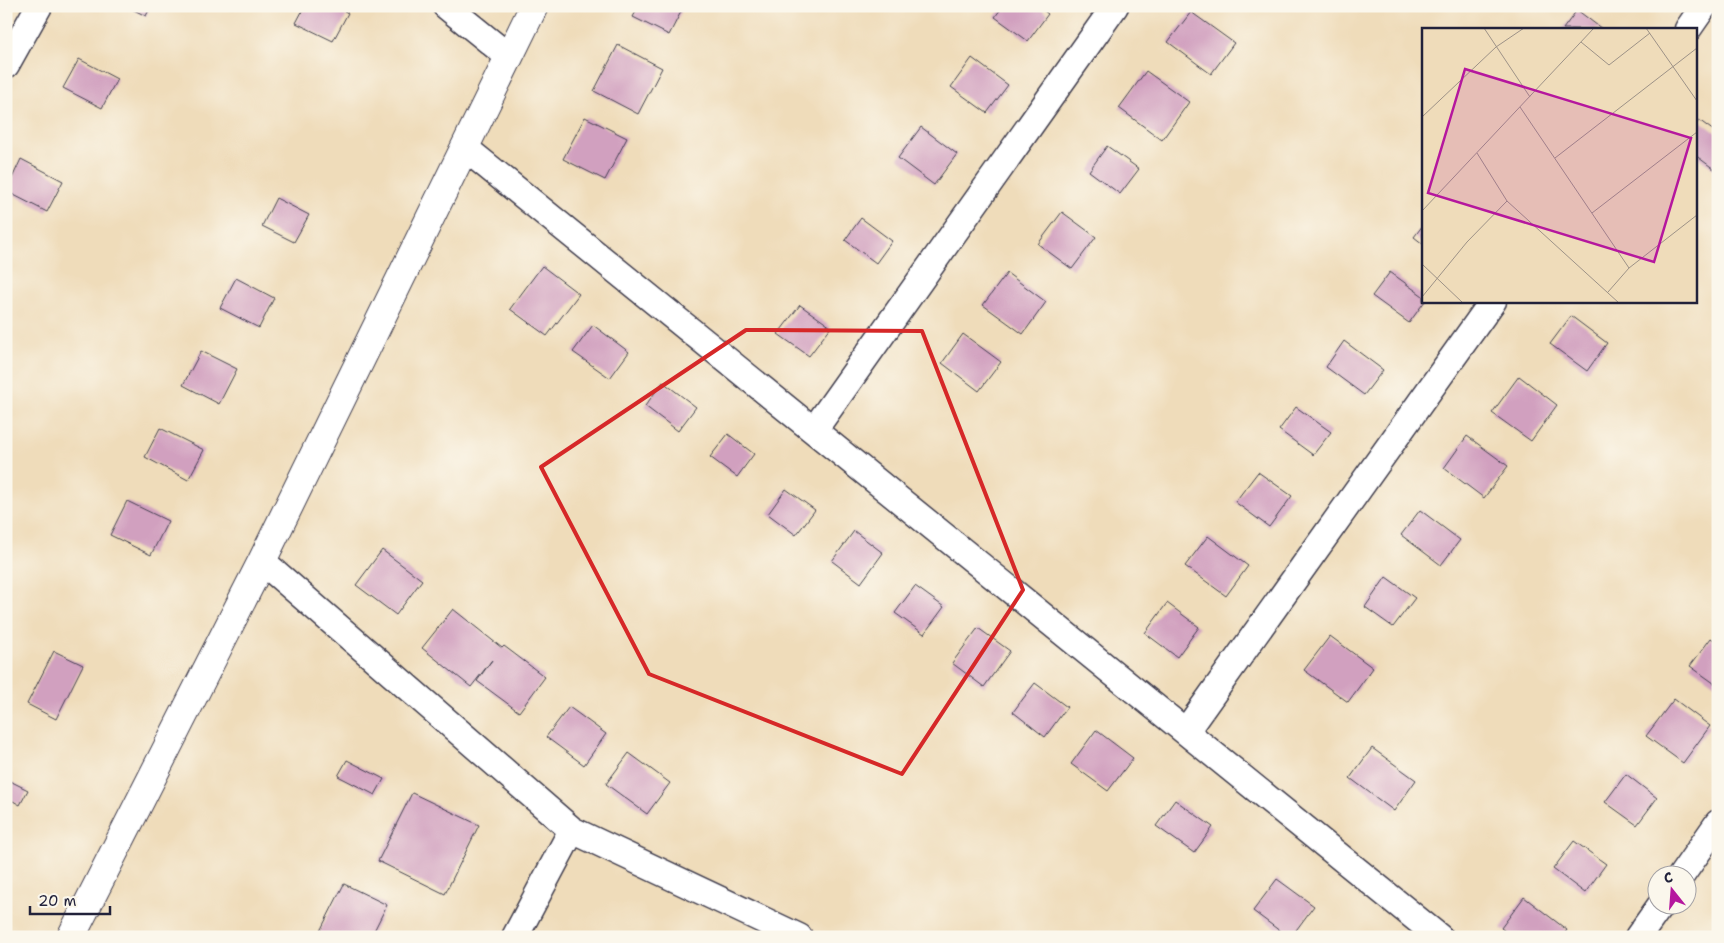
<svg xmlns="http://www.w3.org/2000/svg" width="1724" height="943" font-family="'Shantell Sans',sans-serif">
  <rect width="100%" height="100%" fill="#fbf7ec"/>
  <filter id="ink" filterUnits="userSpaceOnUse"><feTurbulence type="fractalNoise" baseFrequency=".02" numOctaves="2"/><feDisplacementMap in="SourceGraphic" scale="10" xChannelSelector="R" yChannelSelector="G"/><feConvolveMatrix kernelMatrix="1 2 1 2 8 2 1 2 1" color-interpolation-filters="sRGB"/></filter>
  <filter id="wash" filterUnits="userSpaceOnUse"><feTurbulence type="fractalNoise" baseFrequency=".0096" numOctaves="4" result="noise"/><feDisplacementMap in="SourceGraphic" scale="20" xChannelSelector="R" yChannelSelector="G"/><feGaussianBlur stdDeviation="1.12" result="paint"/><feColorMatrix in="noise" values="0 0 0 0 0 0 0 0 0 0 0 0 0 0 0 0 0 1.4 0 .05"/><feComposite in="paint" operator="in"/></filter>
  <g filter="url(#wash)">
    <rect width="100%" height="100%" fill="#efdcba"/>
    <g id="blocks">
      <path fill="#d1a0bf" d="M126 6H151L146 16Z
        M305 6H335L348 13 333 41 296 23Z
        M639 6H684L669 35 633 17Z
        M1003 6H1038L1048 14 1028 41 995 17Z
        M1577 10 1602 29H1563Z
        M1191 12 1234 43 1211 74 1168 42Z
        M618 45 662 68 638 114 594 91Z
        M972 58 1008 85 987 113 951 87Z
        M79 59 117 79 102 108 63 88Z
        M1146 71 1189 102 1162 140 1119 108Z
        M585 117 627 138 605 180 563 159Z
        M1699 120 1718 134V172L1695 155V126Z
        M921 127 957 154 934 185 898 158Z
        M1107 146 1139 169 1120 194 1089 171Z
        M21 159 63 181 47 212 6 191Z
        M276 198 309 215 294 242 262 226Z
        M1062 212 1096 237 1072 269 1038 244Z
        M861 218 892 241 876 263 845 240Z
        M1423 225V244L1414 237Z
        M542 266 579 294 547 336 510 309Z
        M1390 272 1423 296V301H1425L1409 323 1372 296Z
        M1007 273 1046 302 1023 334 983 305Z
        M236 278 274 298 259 328 220 308Z
        M800 305 831 327 809 356 778 334Z
        M1571 316 1607 343 1587 371 1550 344Z
        M593 325 629 352 610 378 573 352Z
        M963 334 1001 362 979 391 942 363Z
        M1344 341 1383 370 1364 395 1326 367Z
        M201 351 237 369 219 404 183 385Z
        M1519 376 1557 405 1531 441 1492 413Z
        M663 382 696 407 678 431 645 406Z
        M1296 407 1331 432 1313 455 1279 430Z
        M160 428 204 450 188 480 145 457Z
        M728 434 754 454 737 477 710 457Z
        M1467 436 1508 466 1484 498 1444 468Z
        M1258 472 1292 496 1269 527 1235 502Z
        M786 489 815 510 796 535 768 514Z
        M127 501 168 521 151 555 110 535Z
        M1420 510 1460 540 1441 565 1401 535Z
        M854 531 883 553 861 583 832 561Z
        M1208 536 1248 566 1226 596 1185 566Z
        M382 550 422 580 396 615 356 585Z
        M1386 577 1415 598 1393 627 1365 607Z
        M915 586 944 607 924 634 895 613Z
        M1167 603 1199 627 1177 657 1145 633Z
        M453 609 502 648 504 646 545 677 519 712 477 681 492 660 471 687 422 648Z
        M978 628 1010 651 984 687 952 663Z
        M1330 636 1373 668 1348 702 1304 670Z
        M1711 638 1718 643V686L1690 666Z
        M54 651 83 665 56 719 27 704Z
        M1035 683 1067 707 1045 737 1013 712Z
        M1674 699 1710 726 1683 763 1646 736Z
        M569 707 606 734 584 765 546 737Z
        M1096 730 1133 758 1108 791 1071 764Z
        M1372 748 1416 780 1394 811 1350 778Z
        M629 753 670 783 647 814 606 784Z
        M347 760 384 779 375 795 338 776Z
        M1626 774 1657 798 1637 825 1605 802Z
        M6 779 28 790 20 805 6 797Z
        M412 793 479 825 445 894 378 861Z
        M1175 800 1213 827 1194 853 1156 826Z
        M1574 841 1606 864 1585 893 1553 869Z
        M1277 879 1314 906 1291 937H1288L1253 911Z
        M344 884 387 905 371 937H317Z
        M1524 897 1567 930 1562 937H1513L1501 928Z"/>
    </g>
  </g>
  <g filter="url(#ink)">
    <use href="#blocks" fill-opacity="0" stroke="#413e4e" stroke-width="1"/>
    <g fill="none" stroke-linecap="round" stroke-linejoin="round">
      <defs>
        <path id="street" d="M446 6 509 57
          M1688 29 1704 6
          M6 65 39 6
          M465 148 1439 937
          M814 430 1115 6
          M262 561 572 830 799 937
          M1186 731 1493 301
          M1681 876 1718 823
          M515 937 572 830
          M1638 937 1660 906"/>
        <path id="secondary" d="M71 937 262 561 534 6"/>
      </defs>
      <use href="#street" stroke="#413e4e" stroke-width="29"/>
      <use href="#secondary" stroke="#413e4e" stroke-width="30"/>
      <use href="#street" stroke="#fff" stroke-width="26"/>
      <use href="#secondary" stroke="#fff" stroke-width="28"/>
    </g>
  </g>
  <path fill="none" stroke="#d62828" stroke-width="4" stroke-linejoin="round" d="M746 330 922 331 1023 590 902 774 649 674 541 467Z"/>
  <g transform="translate(1422 28)">
    <rect width="275" height="275" fill="#efdcba"/>
    <path fill="none" stroke="#9d9287" stroke-width="1" d="M62 0 108 69M224 0 275 73M159 14 187 37 228 5M98 79 207 240M0 89 74 19 102 0M55 125 85 173 197 275M133 130 275 20M0 183 172 0M170 185 275 104M0 236 41 275M186 264 207 240 275 187M0 269 45 214 85 173"/>
    <path fill="#b5179e" fill-opacity="0.15" stroke="#b5179e" stroke-width="2.5" d="M43 41 269 110 232 234 6 165Z"/>
    <rect width="275" height="275" fill="none" stroke="#22223b" stroke-width="2.5"/>
  </g>
  <rect width="1724" height="943" fill="none" stroke="#fbf7ec" stroke-width="25"/>
  <g transform="translate(1672 890) rotate(343)"><circle r="24" fill="#fbf7ec" stroke="#a4a2a5"/>
  <path d="M0-4L9 19L0 12L-9 19Z" fill="#b5179e"/>
  <text y="-8" font-size="14" font-weight="bold" text-anchor="middle" fill="#22223b">С</text>
  </g>
  <path d="M30 906v8h80v-8" fill="none" stroke="#22223b" stroke-width="2.5"/>
  <text x="38" y="906" font-size="15" fill="#22223b" stroke="#fbf7ec" stroke-width="4" paint-order="stroke">20 m</text>
</svg>
